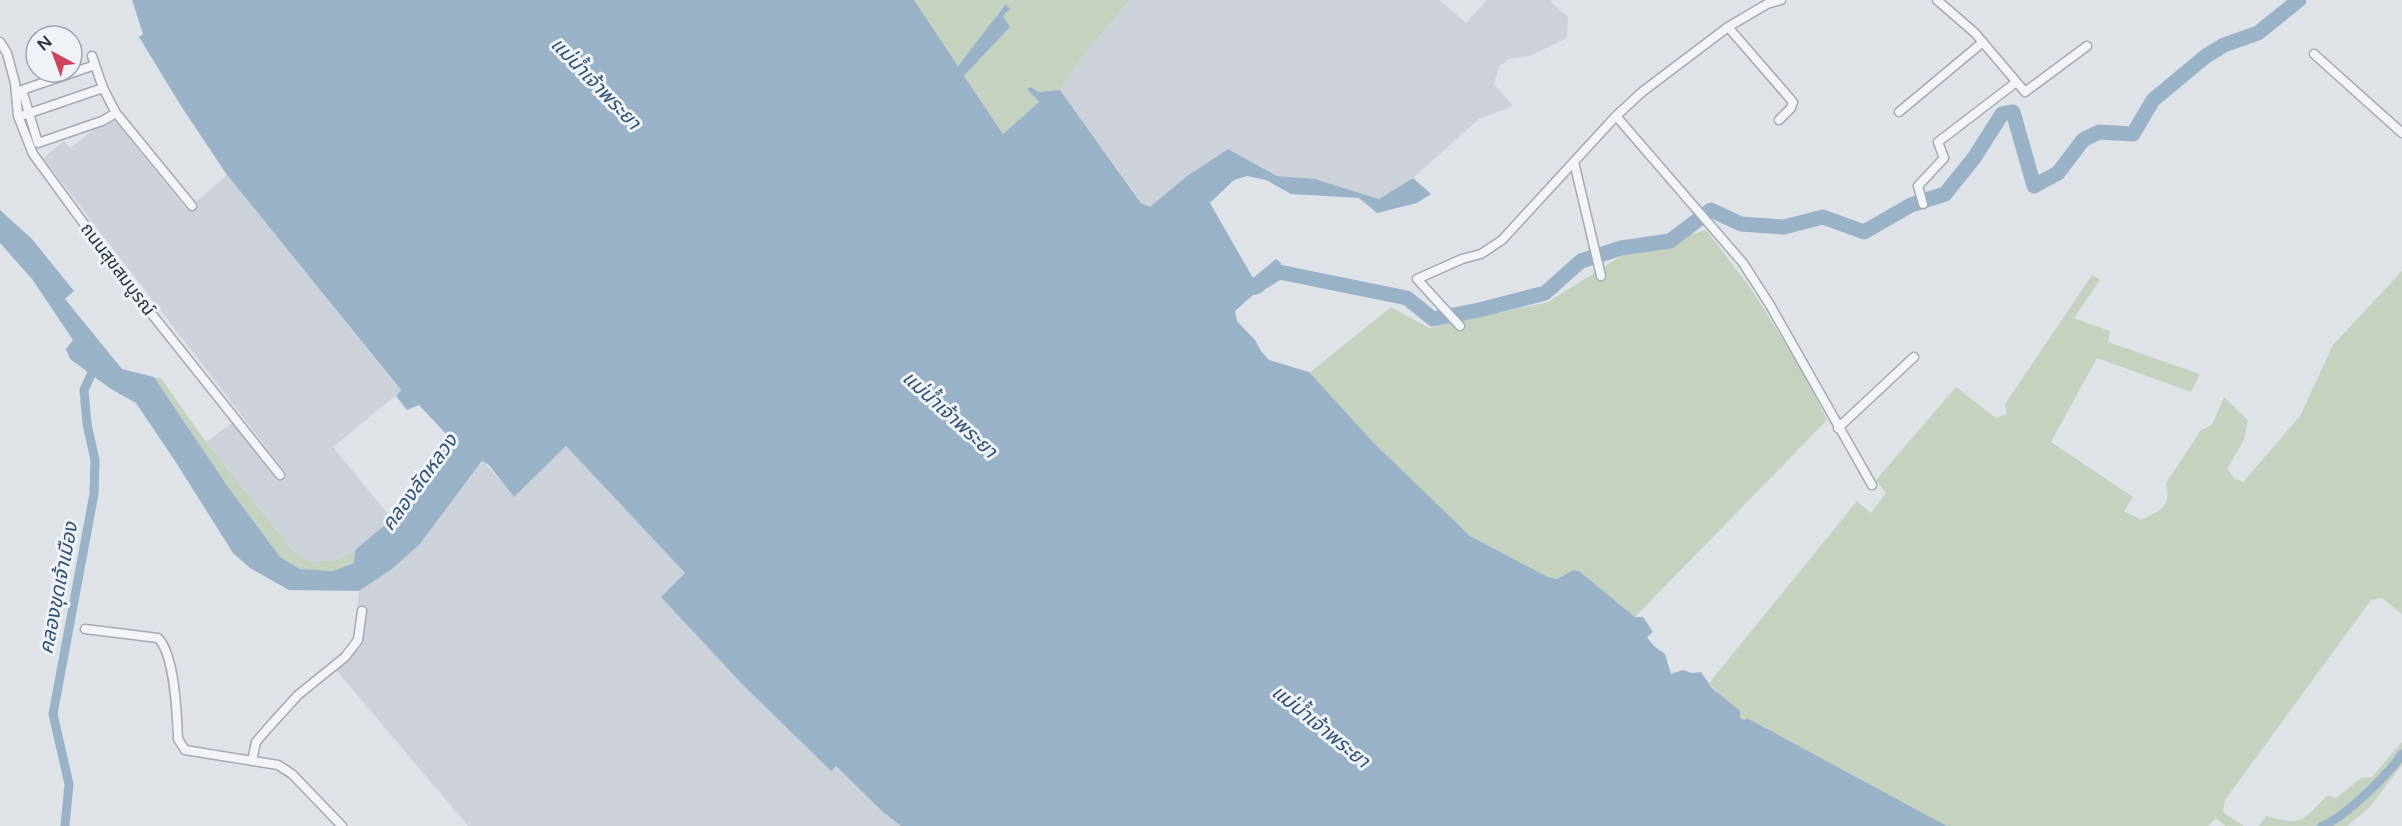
<svg xmlns="http://www.w3.org/2000/svg" width="2402" height="826" font-family="'Varela Round','Noto Sans Thai',sans-serif">
  <rect width="100%" height="100%" fill="#dfe3e8"/>
  <path fill="#cdd2da" d="M1130 0H1439L1466 23 1487 0H1552L1551 2 1568 17 1567 38 1530 56 1509 59 1499 67 1494 84 1513 106 1479 119 1413 178 1379 199 1315 179 1277 176 1228 149 1187 176 1151 208 1142 203 1060 90 1080 59Z
    M111 116 187 210 227 175 401 391 333 447 392 519 355 550 336 560 310 562 293 551 206 442 232 423 276 480 286 473 43 158 64 141 70 148Z
    M566 446 685 573 662 598 742 684 830 770 836 766 884 813 901 826H468L331 664 353 640 359 591 392 569 420 544 483 461 514 496Z"/>
  <path fill="#c5d2c0" d="M914 0H1130L1080 59 1060 90 1038 92 1027 89 1039 102 1003 134 964 76 1010 27 1003 16 1010 9 1006 5 958 66Z
    M1706 230 1752 290 1806 377 1827 420 1635 617 1579 571 1573 570 1557 579 1548 577 1470 536 1372 441 1309 373 1391 307 1429 328 1548 302 1621 256Z
    M2402 271V614L2382 598 2371 600 2225 800 2223 812 2244 826H2225L2216 818 2208 826H1947L1747 718 1744 720 1709 683 1857 501 1871 513 1886 493 1876 480 1956 387 1996 418 2007 414 2005 404 2092 275 2100 280 2074 318 2110 331 2108 342 2200 374 2191 392 2097 358 2051 442 2133 497 2124 511 2141 520C2161 509 2171 509 2166 483L2201 430 2212 425 2224 397 2248 420 2244 440 2227 469 2234 478 2243 482 2300 416 2333 345Z
    M154 377 161 378 206 442 293 551 310 562 336 560 355 550 354 563 333 571 300 569 280 557 226 484Z
    M2402 742V765L2369 808 2347 826H2259L2266 816C2305 826 2300 822 2328 795L2336 798 2361 778 2372 777Z"/>
  <path fill="#9ab2c8" d="M132 0H914L958 66 1006 4 1010 9 1003 16 1010 27 964 76 1003 134 1039 102 1027 89 1031 87 1038 92 1060 90 1141 203 1150 207 1187 176 1228 149 1277 176 1315 179 1379 199 1413 178 1431 194 1417 203 1377 213 1359 198 1291 194 1266 180 1247 176 1234 180 1210 203 1253 278 1276 259 1281 263C1279 274 1265 296 1253 295L1235 311 1237 321 1255 340 1261 351 1269 360 1309 372 1372 441 1470 536 1548 577 1557 579 1573 570 1579 571 1635 617H1643L1653 632 1647 637 1654 646 1665 654 1671 674 1683 670 1692 673 1701 672 1712 688 1740 711V717L1744 720 1747 718 1947 826H901L884 813 836 766 831 771 742 684 661 597 685 573 566 446 514 497 489 465 482 461 420 544 392 569 359 591 289 590 250 568 233 553 177 464 136 403 111 389 70 359 66 349 73 340 32 279 0 243V210L32 239 74 291 65 299 122 369 154 377 226 484 280 557 300 569 333 571 354 563 355 550 392 519 443 437 447 435 419 405 407 410 396 396 401 390 227 175 181 106 139 37 143 34Z"/>
  <g fill="none" stroke-linecap="round" stroke-linejoin="round">
    <path stroke="#9ab2c8" stroke-width="9" d="M65 826 69 784 53 714 94 494 95 460 87 424 84 390 96 364
      M2322 826C2343 819 2390 773 2402 754"/>
    <path stroke="#9ab2c8" stroke-width="15" d="M1263 282 1279 272 1407 298 1433 319 1479 310 1545 293 1581 261 1621 248 1670 241 1711 210 1741 224 1784 227 1823 217 1864 232 1911 205 1945 194 1974 158 2002 114 2013 112 2034 186 2058 173 2083 140 2099 132 2133 134 2153 100 2206 56 2224 45 2258 33 2299 0"/>
    <defs>
      <path id="street" d="M1937 0 1975 33 2025 92 2087 46
        M1728 27 1793 102 1791 108 1779 120
        M0 42 7 53 15 83 18 116 33 154 131 288 280 475
        M2314 54 2402 133
        M92 56 103 88 116 113 192 206
        M95 65 22 90 38 143 102 121 116 113
        M1899 112 1983 42
        M24 115 103 88
        M1616 116 1743 263 1770 305 1872 485
        M1574 162 1601 276
        M1923 204 1918 186 1944 158 1938 142 2015 83
        M1460 326 1417 279 1462 259 1481 254 1502 240 1616 116 1642 92 1728 27 1767 4 1781 0
        M1838 428 1914 357
        M85 629 158 638C175 655 177 715 178 739L185 750 278 765 292 774 342 826
        M252 761 256 742 268 728 298 695 345 657 358 640 362 611"/>
    </defs>
    <use href="#street" stroke="#a4aab2" stroke-width="11"/>
    <use href="#street" stroke="#f2f4f7" stroke-width="8"/>
  </g>
  <g text-anchor="middle" stroke-width="6" stroke-linejoin="round" paint-order="stroke">
    <g font-size="18" fill="#28313f" stroke="#eff2f6">
      <text transform="translate(118 269) rotate(53)" y="6">ถนนสุขสมบูรณ์</text>
    </g>
    <g font-size="20" font-style="italic" fill="#325173" stroke="#eff2f6">
      <text transform="translate(596 83) rotate(46)" y="7">แม่น้ำเจ้าพระยา</text>
      <text transform="translate(950 414) rotate(42)" y="7">แม่น้ำเจ้าพระยา</text>
      <text transform="translate(419 482) rotate(-54)" y="7">คลองลัดหลวง</text>
      <text transform="translate(58 588) rotate(-79)" y="7">คลองขุดเจ้าเมือง</text>
      <text transform="translate(1321 726) rotate(39)" y="7">แม่น้ำเจ้าพระยา</text>
    </g>
  </g>
  <g transform="translate(54 54) rotate(319)"><circle r="28" fill="#eff2f6" stroke="#9fa5ad" stroke-width="1.5"/>
  <path d="M0-4.5L10 22L0 15L-10 22Z" fill="#ce445d"/>
  <text y="-9" font-size="16" font-weight="bold" text-anchor="middle" fill="#28313f">N</text>
  </g>
</svg>
